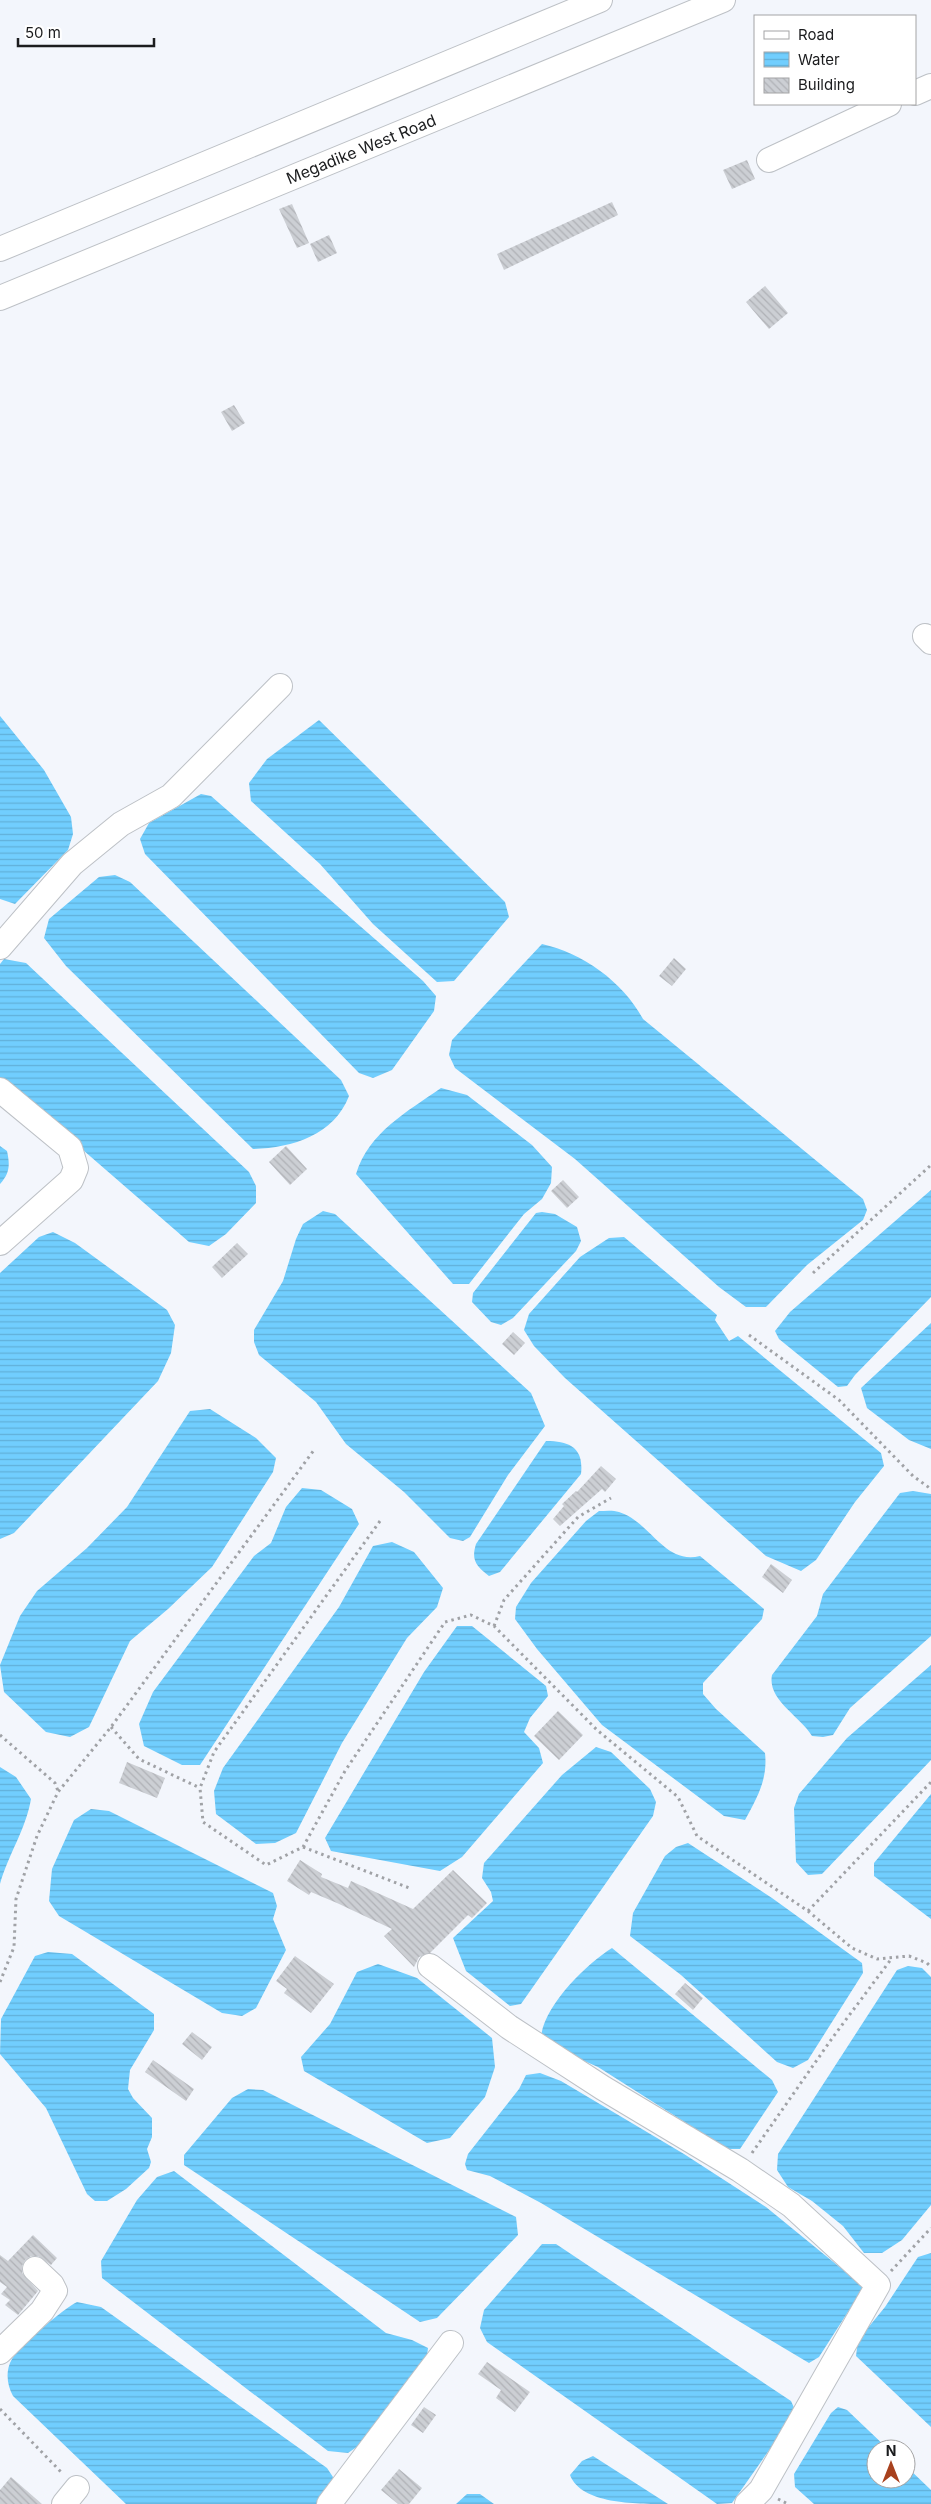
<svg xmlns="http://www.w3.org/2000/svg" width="931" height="2504" font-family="Inter,sans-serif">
  <defs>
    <pattern id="water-rules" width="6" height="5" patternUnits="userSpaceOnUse" patternTransform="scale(1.25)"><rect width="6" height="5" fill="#71cefe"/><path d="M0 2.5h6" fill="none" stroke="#61b0d9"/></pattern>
    <pattern id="building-back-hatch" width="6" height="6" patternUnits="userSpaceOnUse" patternTransform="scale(1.25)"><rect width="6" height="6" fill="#cccfd4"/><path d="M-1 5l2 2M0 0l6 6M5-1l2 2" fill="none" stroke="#afb1b6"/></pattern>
  </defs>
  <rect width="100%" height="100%" fill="#f3f6fc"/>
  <path fill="url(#water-rules)" d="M0 716 44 770 71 817 73 834 68 850 15 904 0 899Z
    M319 720 505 902 509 917 454 981 437 982 373 924 320 864 251 801 249 783 267 759Z
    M201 794 211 796 423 981 436 996 434 1011 392 1070 373 1078 359 1073 145 854 140 839 149 823Z
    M115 875 130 882 341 1080 349 1096C334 1135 292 1148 253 1149L66 966 44 938 49 919 99 877Z
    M542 944C583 953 623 982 643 1019L863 1199 867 1210 863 1220 807 1265 766 1307H746L719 1287 575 1159 455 1068 449 1055 452 1040Z
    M4 959 26 963 249 1172 256 1186V1203L226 1234 209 1246 189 1242 0 1078V964Z
    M441 1088 467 1095 532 1145 552 1167 551 1183 542 1199 524 1214 469 1284H453L356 1174C369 1132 407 1112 441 1088Z
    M0 1146 7 1151C10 1165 10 1173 0 1184Z
    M931 1190V1297L855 1375 847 1386 838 1387 779 1339 775 1331 790 1312Z
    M323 1211 335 1214 531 1393 545 1426 508 1475 470 1537 463 1541 450 1538 404 1492 346 1444 316 1402 259 1355 254 1342V1330L283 1281 296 1239 303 1224Z
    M542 1212 555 1214 577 1227 581 1241 576 1251 513 1318 501 1325 491 1322 472 1302 473 1293 536 1213Z
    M53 1232 75 1243 167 1310 175 1325 171 1353 158 1381 14 1533 0 1539V1273L39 1237Z
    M624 1237 717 1315 715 1320 729 1341 738 1336 881 1453 884 1466 855 1502 816 1560 801 1571 766 1556 565 1378 534 1346 524 1330 529 1314 580 1257 609 1238Z
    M931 1323V1449L909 1440 867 1408 861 1388Z
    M210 1409 256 1438 276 1458 273 1472 212 1567 168 1609 130 1641 89 1727 70 1737 46 1732 4 1692 0 1665 20 1616 37 1591 87 1548 127 1507 190 1411Z
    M546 1441C570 1441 584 1448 581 1474L500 1572 489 1576C476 1566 471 1560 476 1544Z
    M302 1488 321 1490 352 1509 359 1524 200 1765H182L144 1746 139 1724 153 1692 254 1556 271 1543 286 1507Z
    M913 1491 931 1494V1636L850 1708 833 1735 823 1737 812 1736C800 1716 767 1700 772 1675L817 1616 823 1594 900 1493Z
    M599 1511C605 1511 613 1510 619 1512 651 1522 664 1565 700 1556L764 1609 762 1619 703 1683V1694L716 1709 765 1753C768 1779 757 1798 745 1820L724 1816 602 1725 537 1649 515 1619 516 1607 531 1583 586 1521Z
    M392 1542 414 1552 443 1588 437 1607 407 1638 342 1743 296 1833 275 1843 256 1844 216 1814 214 1791 223 1768 339 1607 373 1546Z
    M457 1626H472L546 1686 548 1696 530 1718 524 1732 539 1748 543 1763 462 1857 440 1871 331 1851 325 1838 424 1672Z
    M931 1665V1760L822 1874 808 1875 796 1862 794 1808 799 1794 847 1738Z
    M596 1747 611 1752 650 1789 656 1802 653 1816 521 2004 510 2006 466 1971 453 1938 493 1901 491 1892 482 1878 484 1863 562 1775Z
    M0 1767 16 1777 31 1799C26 1829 8 1855 0 1884Z
    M931 1794V1919L874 1876V1863Z
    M91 1809 109 1811 273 1893 277 1906 273 1919 286 1950 256 2008 242 2016 222 2013 59 1916 49 1901 52 1869 74 1820Z
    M688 1843 772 1898 862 1963 863 1973 808 2060 793 2068 777 2062 681 1975 630 1936 633 1913 665 1856 676 1847Z
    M612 1948 772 2080 778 2092 740 2149H727L598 2067 541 2042C539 2010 586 1964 612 1948Z
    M48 1952 72 1954 154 2014V2030L130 2070 128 2089 133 2098 152 2118V2137L147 2149 151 2162 149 2168 126 2189 107 2201H95L87 2194 46 2108 0 2054 1 2019 35 1956Z
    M378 1964 417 1978 492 2038 495 2067 485 2097 450 2138 427 2143 304 2071 301 2057 330 2024 357 1972Z
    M908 1966 922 1968 931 1977V2205L902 2240 882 2253H864L843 2226 812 2201 788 2187 777 2170 778 2154 897 1970Z
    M540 2073 561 2081 684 2154 766 2207 864 2287 819 2357 809 2363 541 2203 490 2176 467 2170 465 2164 468 2154 519 2089 526 2075Z
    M248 2089 263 2090 516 2217 518 2235 437 2318 420 2322 184 2165V2155L232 2098Z
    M174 2171 386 2333 412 2340 428 2348 426 2364 364 2442 348 2453 328 2451 102 2278 101 2261 137 2200 157 2177Z
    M542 2244H556L791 2401 796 2412 732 2503 717 2504 487 2342 480 2328 484 2310Z
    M931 2253V2427L856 2356 858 2340 885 2307 918 2257Z
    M77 2302 101 2307 327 2468 333 2477 330 2488 318 2504H126L13 2396C7 2385 5 2371 12 2359 19 2347 64 2308 77 2302Z
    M838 2407 847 2410 888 2449H876V2479H906V2466L931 2490V2504H814L795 2487 794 2474 831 2413Z
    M593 2456 668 2504C635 2504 581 2504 570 2475L582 2461Z
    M467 2494H480L494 2504H456Z"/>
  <path fill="url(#building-back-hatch)" d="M747 160 755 179 732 189 723 170Z
    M612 202 618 215 504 270 497 254Z
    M292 204 309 243 297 248 279 209Z
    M329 235 337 253 318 262 310 244Z
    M765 286 788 313 769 329 746 302Z
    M234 405 245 423 232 431 221 412Z
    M674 958 686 969 672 986 659 976Z
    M286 1146 307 1169 290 1185 269 1162Z
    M563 1180 579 1197 567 1208 551 1191Z
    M237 1243 248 1254 222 1278 212 1267Z
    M513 1332 525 1343 514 1355 502 1344Z
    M601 1466 616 1479 605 1492 602 1489 560 1526 553 1519 564 1506 562 1504 576 1491 577 1492Z
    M771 1564 792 1580 783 1593 762 1577Z
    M558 1711 583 1735 559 1760 534 1736Z
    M127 1762 165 1778 157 1798 119 1783Z
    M300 1860 322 1874 321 1877 348 1888 351 1881 413 1909 453 1870 487 1903 472 1918 468 1915 430 1953 419 1957 414 1967 384 1936 392 1929 337 1903 311 1892 309 1895 287 1881Z
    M295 1956 334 1984 311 2013 284 1993 287 1989 276 1981Z
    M685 1983 703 1998 693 2010 675 1994Z
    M192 2032 212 2047 202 2060 182 2044Z
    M153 2060 194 2089 186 2101 145 2072Z
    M33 2235 57 2258 51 2265 38 2256H31L25 2260 22 2266V2273L38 2291 18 2315 5 2305 10 2300 1 2294 7 2287 0 2282V2255L8 2261Z
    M487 2362 530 2392 515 2412 496 2398 501 2390 478 2374Z
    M424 2407 436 2415 423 2433 411 2425Z
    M399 2469 422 2488 409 2504H398L381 2490Z
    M11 2477 42 2504H0V2490Z"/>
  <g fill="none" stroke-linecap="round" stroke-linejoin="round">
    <defs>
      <path id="minor" d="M915 93 931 86
        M769 160 889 104
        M0 249 600 0
        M0 298 723 0
        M925 636 931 642
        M0 947 72 864 121 824 171 796 280 686
        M0 1090 70 1148 76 1168 71 1180 0 1243
        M430 1966 509 2027 603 2088 740 2170 791 2205 878 2285 761 2490 747 2504
        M0 2352 42 2311 55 2291 52 2285 35 2269
        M64 2504 77 2488
        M329 2504 451 2343"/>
    </defs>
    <use href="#minor" stroke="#bdc1c6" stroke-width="26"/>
    <path stroke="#a0a2a6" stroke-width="3" stroke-dasharray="2.5 4" stroke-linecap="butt" d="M813 1273 931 1165
      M749 1335 839 1400 913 1476 931 1489
      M380 1521 214 1752 200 1788 203 1822 266 1865 303 1847 345 1771 445 1622 471 1615 494 1626 597 1730 678 1797 697 1836 808 1911 852 1948 877 1959 909 1956 927 1963 931 1967
      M494 1626 504 1600 578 1517 611 1498
      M111 1727 139 1759 200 1788
      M0 1735 55 1783 58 1791
      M303 1847 412 1889
      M808 1911 931 1782
      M0 1982 14 1947 16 1899 37 1836 58 1792 111 1727 314 1450
      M752 2153 833 2037 892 1958
      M891 2271 931 2228
      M0 2409 63 2474
      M778 2499 788 2504"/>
    <use href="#minor" stroke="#fff" stroke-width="24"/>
  </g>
  <g text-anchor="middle" stroke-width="5" stroke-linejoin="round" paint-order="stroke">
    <g font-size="16" fill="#1b1c1e" stroke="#fff">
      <text transform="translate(361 149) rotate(-22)" y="6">Megadike West Road</text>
    </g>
  </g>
  <rect x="754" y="15" width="162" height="90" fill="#ffffff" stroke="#a4a4a5"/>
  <rect x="764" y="31" width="25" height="8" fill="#ffffff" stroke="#a4a4a5"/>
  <text x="798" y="40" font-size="15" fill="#1b1c1e">Road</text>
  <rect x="764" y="52" width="25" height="15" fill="url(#water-rules)" stroke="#a4a4a5"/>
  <text x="798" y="65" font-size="15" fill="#1b1c1e">Water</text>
  <rect x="764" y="78" width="25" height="15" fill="url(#building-back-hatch)" stroke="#a4a4a5"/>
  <text x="798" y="90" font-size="15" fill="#1b1c1e">Building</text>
  <g transform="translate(891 2464)"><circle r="24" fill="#ffffff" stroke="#a4a4a5"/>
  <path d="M0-4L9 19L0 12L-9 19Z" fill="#a8411e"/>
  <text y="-8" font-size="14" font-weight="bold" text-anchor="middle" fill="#1b1c1e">N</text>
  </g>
  <path d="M18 38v8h136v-8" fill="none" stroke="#1b1c1e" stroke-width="2.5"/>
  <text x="25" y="38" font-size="15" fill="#1b1c1e" stroke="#ffffff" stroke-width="4" paint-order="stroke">50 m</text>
</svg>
